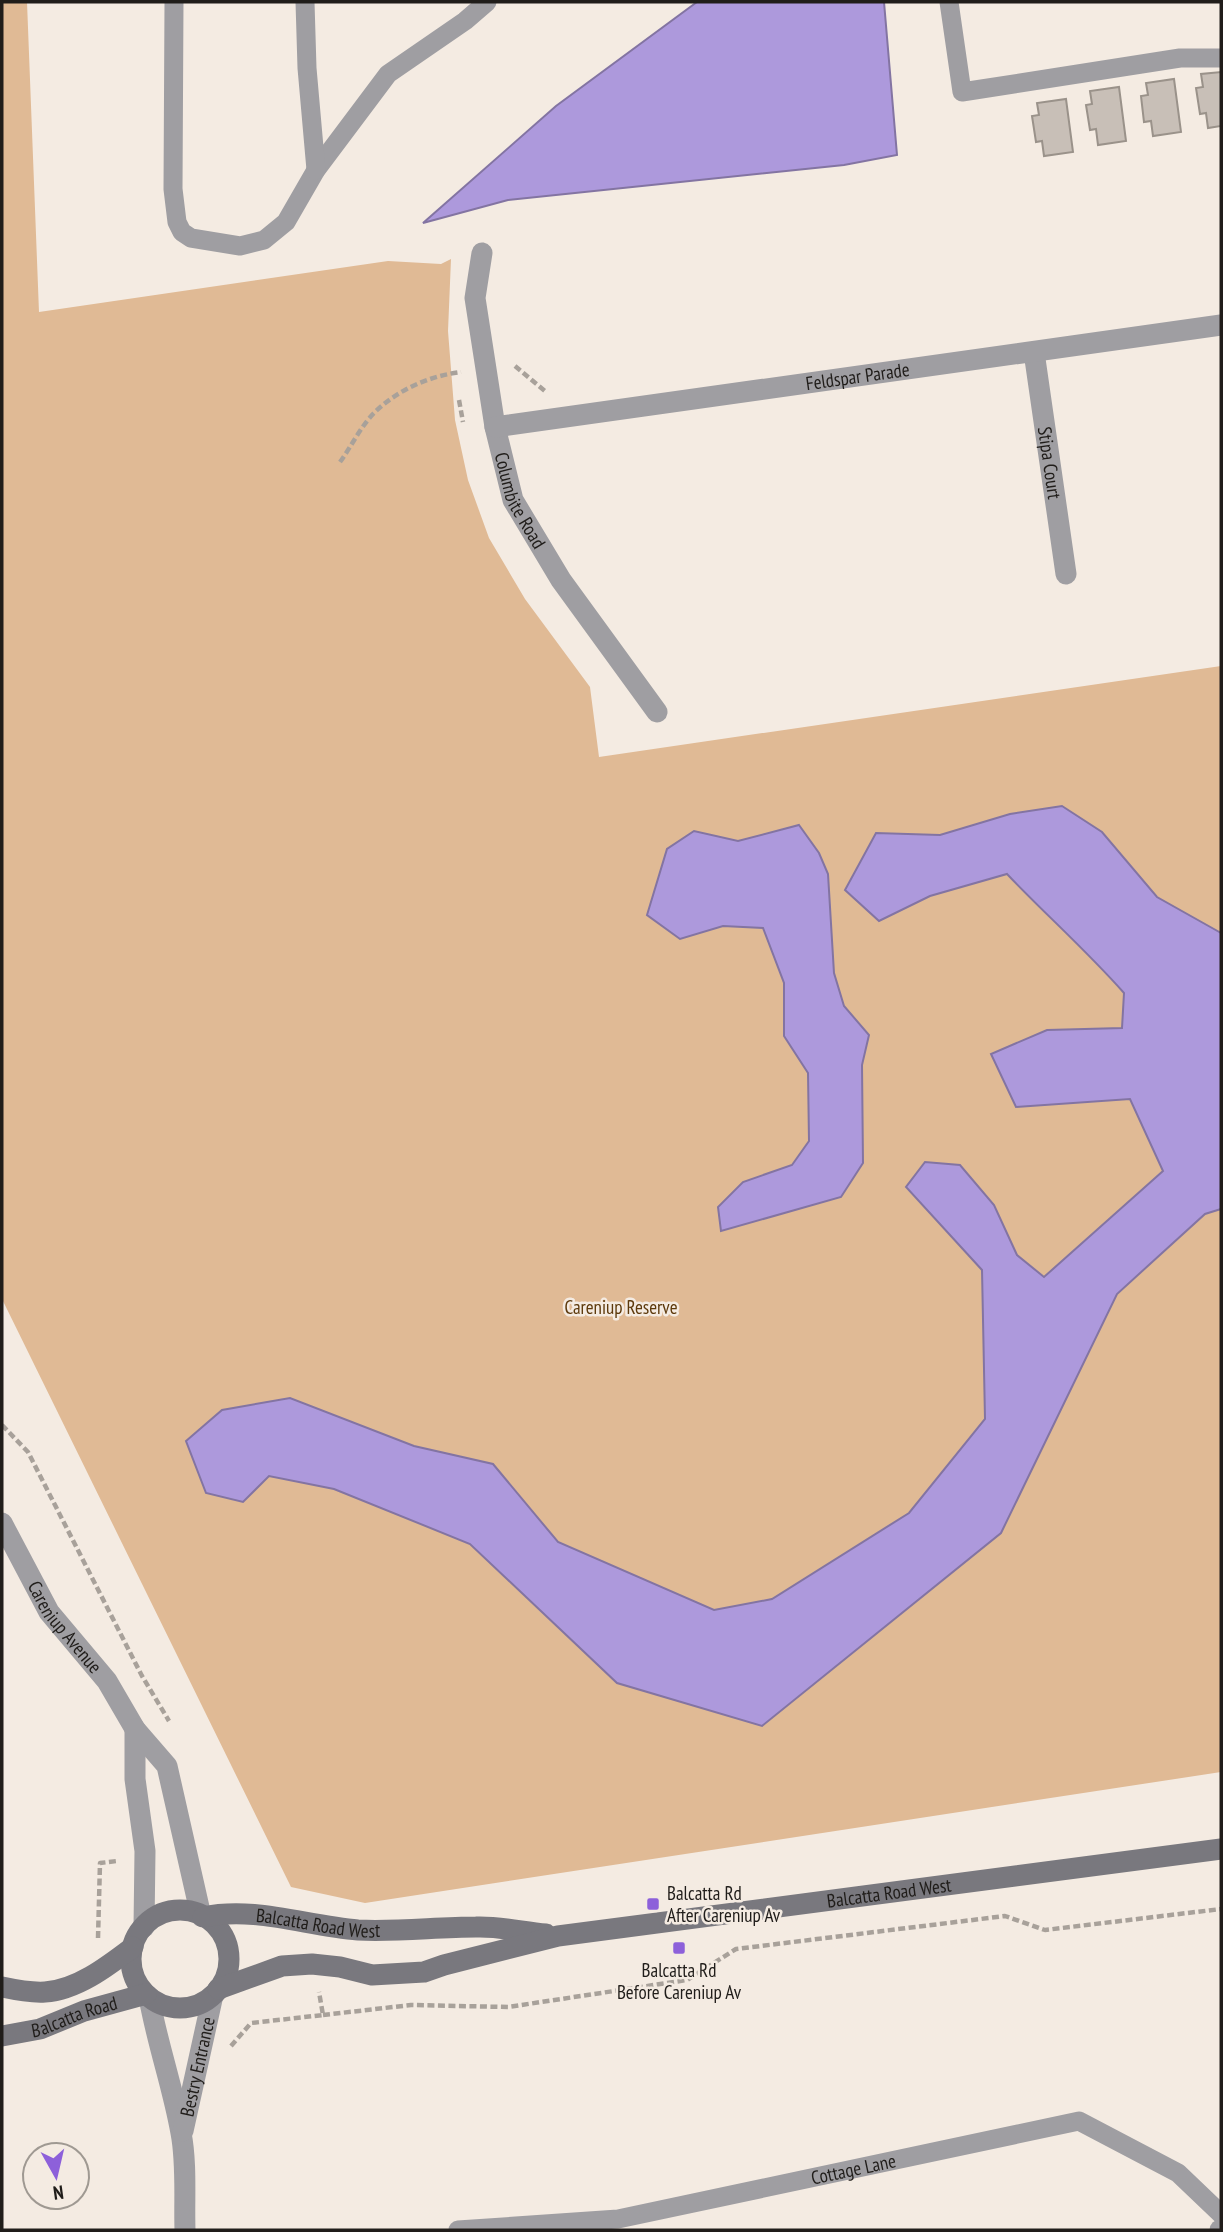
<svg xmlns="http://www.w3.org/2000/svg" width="1223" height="2232" font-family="'PT Sans Narrow',sans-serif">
  <rect width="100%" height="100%" fill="#f4ebe2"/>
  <path fill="#e0ba95" d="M2 2H27L39 312 388 261 441 264 451 259 448 331 455 420 468 480 489 538 525 599 590 687 599 757 1221 666V1772L365 1903 291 1887 2 1299Z"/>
  <path fill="#ad99dc" stroke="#8374a2" stroke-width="2" d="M697 2H884L897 155 844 165 508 200 423 223 556 106Z
    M1062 806 1102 832 1157 897 1221 933V1209L1205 1214 1117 1294 1001 1533 762 1726 617 1683 470 1544 334 1489 269 1476 243 1502 206 1493 186 1441 222 1410 290 1398 414 1446 493 1464 558 1542 714 1610 772 1599 909 1513 985 1419 982 1270 906 1187 925 1162 960 1165 994 1205 1017 1255 1044 1277 1163 1171 1130 1099 1016 1107 991 1054 1047 1030 1122 1028 1124 993C1087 951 1045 914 1007 874L930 896 879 921 845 890 876 833 940 835 1010 814Z
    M799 825 819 853 828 874 834 973 844 1006 869 1035 862 1065 863 1163 841 1197 721 1231 718 1207 743 1182 792 1165 809 1141 808 1073 784 1036V983L763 928 723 926 680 939 647 915 667 849 694 831 738 841Z"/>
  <path fill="#c8bfb7" stroke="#9a928a" stroke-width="2" d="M1221 72V126L1208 128 1206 113 1200 114 1196 88 1203 87 1201 74Z
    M1174 79 1181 132 1153 136 1151 121 1144 122 1141 96 1148 95 1146 83Z
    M1119 87 1126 141 1098 145 1096 129 1090 130 1086 105 1092 104 1090 91Z
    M1066 99 1073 152 1044 156 1042 141 1036 142 1032 116 1039 115 1037 103Z"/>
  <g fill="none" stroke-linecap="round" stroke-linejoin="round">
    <path stroke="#a8a19a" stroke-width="4.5" stroke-dasharray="7 3.5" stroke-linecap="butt" d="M515 366 545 391
      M459 400 463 422
      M340 462C351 447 361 426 374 413 397 390 429 376 461 372
      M2 1425 28 1452 142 1676 169 1721
      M98 1938 100 1863 117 1861
      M323 2015 411 2005 508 2007 687 1980 736 1949 1005 1916 1045 1930 1221 1909
      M231 2046 251 2023 323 2015 319 1992"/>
    <g stroke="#9f9ea2" stroke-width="19">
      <path d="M174 2 173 189 177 222 182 232 191 238 240 246 264 240 286 222 316 170 388 74 465 21 487 2"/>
      <path d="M305 2 307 68 316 170"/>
      <path d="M949 2 962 92 1180 58H1221"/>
      <path id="s1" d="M458 2230 618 2219 1079 2121 1178 2173 1221 2214"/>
    </g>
    <g stroke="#9f9ea2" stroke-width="21">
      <path id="s2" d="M482 253 475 298 495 427 513 500 561 580 657 712"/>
      <path id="s3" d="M1034 352 1066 574"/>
      <path id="s4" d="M495 427 1221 325"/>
      <path id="s5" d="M2 1523 49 1612 107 1681 135 1729 167 1766 201 1916"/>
      <path d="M135 1729V1779L145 1851 144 1927"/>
      <path d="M149 1997C157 2043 173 2087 181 2133 187 2164 184 2199 185 2230"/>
      <path id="s6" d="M183 2131 213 1995"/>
      <path d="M1220 2230H1221"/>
    </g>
    <g stroke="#79787e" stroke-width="21">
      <circle cx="180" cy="1959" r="49"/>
      <path id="s7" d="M203 1917C255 1906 306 1926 358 1930 397 1932 437 1927 476 1927 499 1926 523 1932 546 1934"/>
      <path d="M2 1987C16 1990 31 1993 45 1992 77 1990 108 1966 133 1947"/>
      <path id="s8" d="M218 1989 282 1966 312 1964 340 1967 372 1975 424 1972 444 1965 558 1936 1221 1849"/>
      <path id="s9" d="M2 2036 40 2029 84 2011 146 1994"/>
    </g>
  </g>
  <g fill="#8d60da" stroke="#f4ebe2" stroke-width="2.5">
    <rect x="646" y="1897" width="14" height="14" rx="3.5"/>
    <rect x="672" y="1941" width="14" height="14" rx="3.5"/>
  </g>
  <g text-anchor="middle" stroke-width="5" stroke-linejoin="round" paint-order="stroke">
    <g font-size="19" fill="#201d1a" stroke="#f4ebe2">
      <text dy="7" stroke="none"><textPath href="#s4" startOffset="366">Feldspar Parade</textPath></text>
      <text dy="7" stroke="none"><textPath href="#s3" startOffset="112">Stipa Court</textPath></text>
      <text dy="7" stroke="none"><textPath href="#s2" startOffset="254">Columbite Road</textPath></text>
      <text dy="7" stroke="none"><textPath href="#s5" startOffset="122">Careniup Avenue</textPath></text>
      <text dy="7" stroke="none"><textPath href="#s8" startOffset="684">Balcatta Road West</textPath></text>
      <text dy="7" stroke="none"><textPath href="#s7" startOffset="116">Balcatta Road West</textPath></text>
      <text dy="7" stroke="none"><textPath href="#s9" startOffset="75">Balcatta Road</textPath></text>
      <text dy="7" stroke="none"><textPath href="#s6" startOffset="66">Bestry Entrance</textPath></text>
      <text dy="7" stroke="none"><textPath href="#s1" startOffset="401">Cottage Lane</textPath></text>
    </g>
    <g font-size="19" fill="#5d390b" stroke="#f4ebe2">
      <text x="621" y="1314">Careniup Reserve</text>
    </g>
    <g font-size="19" fill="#201d1a" stroke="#f4ebe2" text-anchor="start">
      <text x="667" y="1900">Balcatta Rd<tspan x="667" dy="22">After Careniup Av</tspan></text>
      <text x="679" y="1977" text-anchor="middle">Balcatta Rd<tspan x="679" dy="22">Before Careniup Av</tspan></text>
    </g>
  </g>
  <rect width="1223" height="2232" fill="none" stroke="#201d1a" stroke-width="7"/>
  <g transform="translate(56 2176) rotate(172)"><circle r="33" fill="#f4ebe2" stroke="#9f9992" stroke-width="2"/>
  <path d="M0-5L12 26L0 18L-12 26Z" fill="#8d60da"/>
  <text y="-10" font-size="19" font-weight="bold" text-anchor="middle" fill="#201d1a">N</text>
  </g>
</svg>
